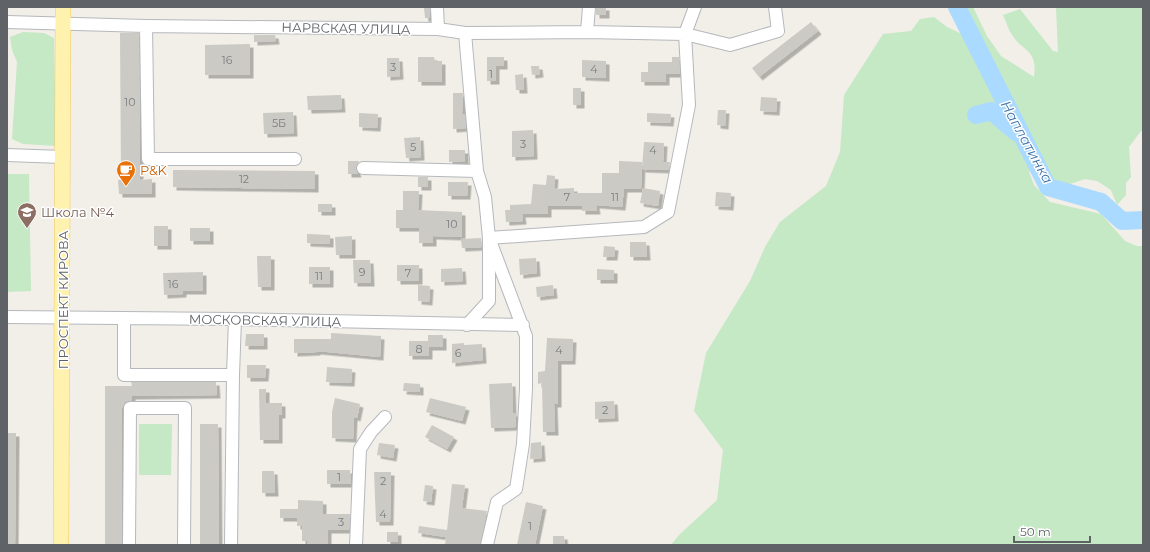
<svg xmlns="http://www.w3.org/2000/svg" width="1150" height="552" font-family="Montserrat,sans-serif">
  <defs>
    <filter id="shadow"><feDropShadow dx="3.5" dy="3.5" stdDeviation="0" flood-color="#0004"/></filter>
  </defs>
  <rect width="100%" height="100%" fill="#f1efe8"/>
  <path fill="#c5e8c5" d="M961 7H973L987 36 1001 56 1034 77C1038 49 1023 52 1012 35 1008 29 1006 21 1003 15L1020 9 1053 51 1058 52 1056 7H1143V131H1141L1129 147 1131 177 1126 183V195L1117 205 1111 190 1097 181 1085 179 1067 185 1057 183 1037 158 1029 172 1034 185 1050 202 1101 214 1125 241 1137 246H1143V545H671L679 535 717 500 723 450 694 411 706 353 750 281 765 247 780 222 826 186 840 152 844 95 883 34 911 31 920 19 934 17 947 27 970 38 957 20Z
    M23 32 44 33 54 38 56 146 23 144 12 139 17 62 12 50 10 37Z
    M7 174H29L31 291 7 292Z
    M139 424H172L171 475H139Z"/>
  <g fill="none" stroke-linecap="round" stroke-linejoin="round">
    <path stroke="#aadaff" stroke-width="18" d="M957 7 1048 187 1101 202 1122 221 1143 220
      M976 115 991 111 1017 133"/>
  </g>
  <path fill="#cccac5" filter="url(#shadow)" d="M596 7H606V15H596Z
    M424 8H430V18H425Z
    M811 22 818 31 759 77 752 68Z
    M120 33H139L140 180 152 179V194H119L118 180H121Z
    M254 35H275L276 41 254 42Z
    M250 44V75H205V45Z
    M418 57H434L435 61H442V82H418Z
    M487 57H504V66H496V81H487Z
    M672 57H679L680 74H666V82H641V72H648V62H672Z
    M387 58H399L400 76 387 77Z
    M582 60 606 61V78L582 77Z
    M531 66H539L540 74 532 75Z
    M523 74 524 90H516L515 75Z
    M573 88H581V105H573Z
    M453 93H463L462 114H465L466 128 453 129Z
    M341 95 342 109 308 110 307 96Z
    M761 97 777 98 776 112 760 111Z
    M718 110H726L725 126 717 125Z
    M293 112 294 133 264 134 263 113Z
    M359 113 378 114 377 128 359 127Z
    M647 113 671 114 670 123 647 122Z
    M533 130 534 156 512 157V131Z
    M420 137 421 157 406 158 404 138Z
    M644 142 664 143 663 162H670L669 170 642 169Z
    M449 150H465V161L449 162Z
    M348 161H359L356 168 358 174H348Z
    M619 161 642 162 641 189H624L622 207 596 205 597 211H582V206H548V214H522L523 221 506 222 505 210H510V205L531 204 533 184 546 185 547 175 555 176 554 189 574 188V193H602V173H619Z
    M173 170 315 171V189L173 187Z
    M418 177H428V187H418Z
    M448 182H468L467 196H448Z
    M643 188 660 191 658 206 640 203Z
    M403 191H419L418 210 462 212V237L433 236V243H419V228H396V210H403Z
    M716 192 731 193 730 207 715 206Z
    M318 204H332V212H318Z
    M154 226H168V246H154Z
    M190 228H210V241H190Z
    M307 234 330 235V244L307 243Z
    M352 236V255H336L335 237Z
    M481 238 482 247 462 248 461 239Z
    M630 242H646L647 257H630Z
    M604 246 615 247 614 257H603Z
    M257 256H271V287H258Z
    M536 258 537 273 520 275 519 259Z
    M353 260H370L371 283H354Z
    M397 265H419V281H397Z
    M309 267H330V284H309Z
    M462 268 463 281 441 282V269Z
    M597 269 614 270V280H597Z
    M203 272V291H183V294L164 295 163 273Z
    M418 285 430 286 429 302 418 301Z
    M553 285 554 295 537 297 536 287Z
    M331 333 381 336 380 357 317 351V352L294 353V339H331Z
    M246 334H264V346H245Z
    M428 335H443V347H429V356H409V341H428Z
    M547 338 573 339 572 361H558V404H554L555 432H543L542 383 538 384V372L545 371Z
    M464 343V345L482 344 483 360 452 363V344Z
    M247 365H266L265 378H247Z
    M327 367 352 369 351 383 326 382Z
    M131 382H216L217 395 132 396V400L125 402 122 408V545H105V386H132Z
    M404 383 420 384V392L403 391Z
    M512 383 513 413H515L516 427 491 428 489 384Z
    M259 389H266V403H282V415H279V440H260Z
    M335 398 360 404 357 418 354 417 353 439 332 438V412Z
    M430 398 466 407 462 421 426 412Z
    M614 401 615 418 595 419V402Z
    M200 424H218L219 545H200Z
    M432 425 454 437 447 449 425 437Z
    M7 433H16L15 545H7Z
    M541 442 542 458 530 459 531 443Z
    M379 443 395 445 393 458 377 455Z
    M327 470H350L351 484H327Z
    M262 471H274L275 493H262Z
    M374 472H391L390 522H376Z
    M452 484 465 485 462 508 487 511 480 545H445L446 537 418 533 419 526 447 530Z
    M425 485 433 486 431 502 423 501Z
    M298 500 323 501V514H350L349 530H328V545H307V541H302V526H297V518H280V509H298Z
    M526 502 543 506 535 545H517Z
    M387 532H398V542H387Z
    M553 536H564L565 545H553Z"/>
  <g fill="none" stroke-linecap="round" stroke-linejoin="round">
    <defs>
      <path id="minor" d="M437 7 438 29
        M7 22 146 26 438 29 465 33 587 32 685 34 730 45 778 31 775 7
        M146 26 148 159H295
        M587 32 589 7
        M465 33 477 171 485 197 489 238V301L467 325
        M7 155 63 157
        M363 168 477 171
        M7 317 235 319 523 325
        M124 318V375H233
        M129 545 130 408H185L184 545
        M231 545 233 375 235 319
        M356 545 360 449 371 432 385 417
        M487 545 497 502 516 489 523 444 526 388V336L489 238 644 227 668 212 689 105 685 34 695 7"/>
      <path id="major" d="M61 545 63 7"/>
    </defs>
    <use href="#minor" stroke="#b5b8bc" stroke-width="14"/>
    <use href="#major" stroke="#f2c960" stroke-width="16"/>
    <use href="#minor" stroke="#fff" stroke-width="12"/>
    <use href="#major" stroke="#fff2af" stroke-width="15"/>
  </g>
  <defs>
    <symbol id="cafe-pin" viewBox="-11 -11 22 30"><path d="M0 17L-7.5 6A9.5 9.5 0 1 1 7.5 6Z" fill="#e8710a" stroke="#fff"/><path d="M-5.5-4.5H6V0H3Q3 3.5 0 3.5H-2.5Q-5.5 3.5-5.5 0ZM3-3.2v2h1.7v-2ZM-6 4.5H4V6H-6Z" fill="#fff"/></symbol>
    <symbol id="school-pin" viewBox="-11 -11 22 30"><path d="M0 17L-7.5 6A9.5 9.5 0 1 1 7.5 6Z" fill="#8d6e63" stroke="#fff"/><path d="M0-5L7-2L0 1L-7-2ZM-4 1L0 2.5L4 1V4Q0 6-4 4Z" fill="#fff"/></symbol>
  </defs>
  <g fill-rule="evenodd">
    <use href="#cafe-pin" x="115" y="159" width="22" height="30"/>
    <use href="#school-pin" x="16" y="201" width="22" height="30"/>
  </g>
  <g text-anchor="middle" stroke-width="3" stroke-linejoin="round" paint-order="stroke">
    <g font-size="11" fill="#7a7d7f">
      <text x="227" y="64">16</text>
      <text x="393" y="71">3</text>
      <text x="594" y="73">4</text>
      <text x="491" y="78">1</text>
      <text x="130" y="106">10</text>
      <text x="279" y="127">5Б</text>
      <text x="523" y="148">3</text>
      <text x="413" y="151">5</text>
      <text x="653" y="154">4</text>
      <text x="244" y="183">12</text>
      <text x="567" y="201">7</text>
      <text x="615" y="201">11</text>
      <text x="452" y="228">10</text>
      <text x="362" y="276">9</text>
      <text x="408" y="277">7</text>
      <text x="319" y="280">11</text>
      <text x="173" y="288">16</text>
      <text x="419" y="353">8</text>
      <text x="559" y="354">4</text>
      <text x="458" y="357">6</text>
      <text x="605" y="414">2</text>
      <text x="339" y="481">1</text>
      <text x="383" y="485">2</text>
      <text x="383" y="518">4</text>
      <text x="341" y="526">3</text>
      <text x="530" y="530">1</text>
    </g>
    <g font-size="13" fill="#5f6368" stroke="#fff">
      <text transform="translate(346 28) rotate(1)" y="5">НАРВСКАЯ УЛИЦА</text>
      <text transform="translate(63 300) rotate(-90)" y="5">ПРОСПЕКТ КИРОВА</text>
      <text transform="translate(265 320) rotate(1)" y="5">МОСКОВСКАЯ УЛИЦА</text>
    </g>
    <g font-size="13" fill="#c56008" stroke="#fff" text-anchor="start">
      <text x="140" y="175">P&amp;K</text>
    </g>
    <g font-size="13" fill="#785e54" stroke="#fff" text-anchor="start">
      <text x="41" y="217">Школа №4</text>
    </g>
    <g font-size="14" font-style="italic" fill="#4174aa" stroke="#fff">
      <text transform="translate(1027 142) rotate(61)" y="5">Наплатинка</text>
    </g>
  </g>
  <rect width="1150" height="552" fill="none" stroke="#5f6368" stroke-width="16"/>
  <path d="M1014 536v6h76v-6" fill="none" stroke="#5f6368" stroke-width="2"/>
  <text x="1020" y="536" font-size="12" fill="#5f6368" stroke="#ffffff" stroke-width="3" paint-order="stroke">50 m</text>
</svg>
